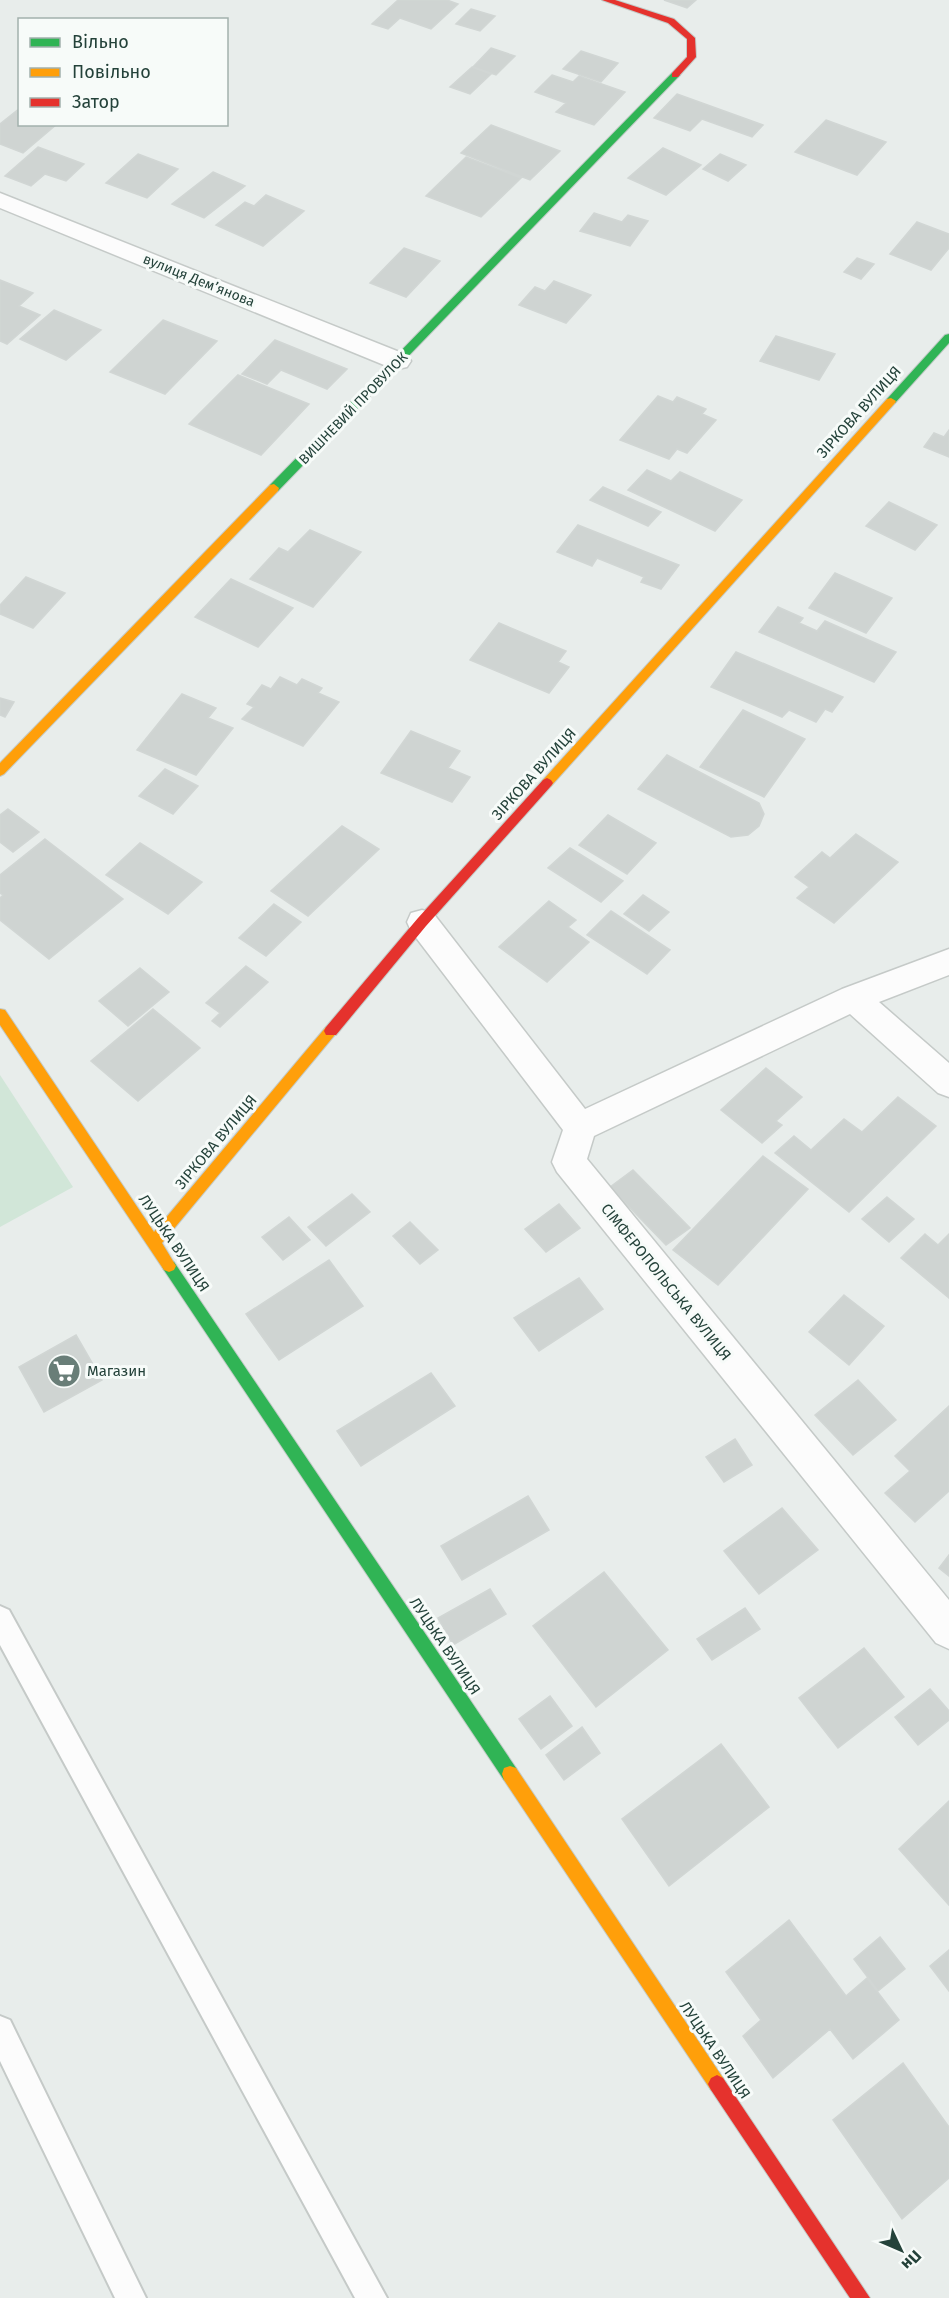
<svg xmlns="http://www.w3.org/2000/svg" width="949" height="2298" font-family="'Fira Sans',sans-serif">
  <rect width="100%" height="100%" fill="#e8edeb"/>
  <path fill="#d1e6d8" d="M0 1075 73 1187 0 1227Z"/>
  <path fill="#cfd4d2" stroke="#d1d6d4" stroke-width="1.5" d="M398 0H447L458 4 431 29 400 18 388 29 372 24Z
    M664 0H696L687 8Z
    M471 9 495 16 480 31 456 24Z
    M491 48 515 56 496 75 473 67Z
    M581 51 618 63 601 82 563 69Z
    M472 67 491 74 470 94 450 87Z
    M552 75 573 82 579 76 625 92 594 125 556 112 566 103 535 92Z
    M677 94 763 125 752 137 702 119 690 131 654 118Z
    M20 108V124H57L23 153 0 144V124Z
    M826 120 886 142 857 175 795 152Z
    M491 125 560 151 530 180 461 153Z
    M38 147 84 164 66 181 45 174 31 186 5 176Z
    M663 148 701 165 666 195 628 178Z
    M138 154 178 169 147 198 106 183Z
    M720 154 746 165 728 181 703 169Z
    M466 157 521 178 481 217 426 196Z
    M213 172 245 186 204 218 172 204Z
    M266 195 304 211 263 246 216 225 245 202 254 206Z
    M594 213 622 222 628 215 648 221 630 246 580 231Z
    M917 222 949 234V248L931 270 890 254Z
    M404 248 440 261 406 297 370 283Z
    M857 258 874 264 861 279 844 272Z
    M0 280 33 293 19 306 40 315 7 344 0 341Z
    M554 281 591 295 566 323 519 305 535 287 545 291Z
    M54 310 101 330 66 360 20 339Z
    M163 320 217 341 165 394 110 372Z
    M776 336 835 354 819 380 760 361Z
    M275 340 347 369 327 389 281 370 267 384 242 374Z
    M238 375 309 404 261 455 189 424Z
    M658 396 673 402 677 397 706 409 702 414 716 420 687 453 677 449 669 459 620 440Z
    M949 430V457L924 447 934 433 944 437Z
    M647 470 671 481 680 472 742 500 715 531 628 490Z
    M603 487 661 512 648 526 590 500Z
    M889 502 937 525 915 550 866 526Z
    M578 525 679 565 661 589 641 582 644 577 597 558 592 566 557 552Z
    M310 530 361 552 313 607 250 579 279 548 288 552Z
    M835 573 892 598 866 633 809 608Z
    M26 577 65 593 33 628 0 614V605Z
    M231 579 293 608 258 647 195 617Z
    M778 607 803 618 799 623 817 631 825 621 896 652 874 682 759 632Z
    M499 623 566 651 558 662 569 667 549 693 470 660Z
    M736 652 843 697 832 712 825 709 816 722 789 710 782 717 711 687Z
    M280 677 297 685 302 679 322 688 318 693 339 702 303 746 242 719 254 707 247 704 262 685 271 689Z
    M182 694 216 708 208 718 233 728 196 775 137 750Z
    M0 698 14 702 5 717 0 715Z
    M743 710 805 739 764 797 700 767Z
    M411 731 460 751 448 768 470 777 452 802 381 773Z
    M667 755 759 803 764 814 759 826 748 835 731 837 638 789Z
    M165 769 198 786 173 814 139 796Z
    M8 809 39 832 13 852 0 842V815Z
    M608 815 656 843 627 874 579 845Z
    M342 826 379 849 308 916 271 891Z
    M856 834 898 862 834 923 797 898 809 887 795 877 822 852 830 858Z
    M45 839 123 899 49 959 0 920V898L3 895 0 893V875Z
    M140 843 202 882 168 914 106 875Z
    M570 848 623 881 601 902 548 868Z
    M643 895 669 912 649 931 624 914Z
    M549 901 576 920 568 927 589 942 547 982 499 947Z
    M274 904 301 922 266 956 239 938Z
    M611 911 670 950 647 974 587 935Z
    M246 966 268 982 220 1027 212 1021 220 1013 206 1003Z
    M140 968 169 992 128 1026 99 1001Z
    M153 1009 200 1048 138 1101 91 1061Z
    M766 1068 802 1097 776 1121 782 1125 762 1143 721 1110Z
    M898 1097 936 1126 849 1212 775 1153 794 1136 811 1150 844 1119 862 1132Z
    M763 1156 808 1189 718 1285 673 1250Z
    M633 1170 690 1228 666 1245 610 1187Z
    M352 1194 370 1212 326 1246 308 1227Z
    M887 1197 914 1219 889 1242 862 1219Z
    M559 1204 580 1228 546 1252 525 1229Z
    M289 1217 310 1240 283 1260 262 1237Z
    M410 1222 438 1250 420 1264 393 1236Z
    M925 1234 938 1245 949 1234V1298L901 1258Z
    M329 1260 363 1306 279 1360 246 1314Z
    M579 1278 603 1309 539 1351 514 1318Z
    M844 1295 884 1326 849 1365 809 1332Z
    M76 1335 102 1380 44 1412 19 1367Z
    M431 1373 455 1406 361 1466 337 1431Z
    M858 1380 896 1420 853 1455 815 1415Z
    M949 1406V1491L915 1522 885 1493 910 1471 895 1456Z
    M735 1439 752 1465 724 1482 706 1457Z
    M528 1496 549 1530 462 1580 441 1546Z
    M782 1508 818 1550 759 1594 724 1551Z
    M949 1555V1576L939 1568Z
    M604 1572 668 1650 596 1707 533 1626Z
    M490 1589 506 1614 453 1645 438 1618Z
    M745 1608 760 1629 712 1660 697 1639Z
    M864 1648 904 1697 838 1748 799 1698Z
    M930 1689 949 1711V1720L918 1745 895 1717Z
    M550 1696 572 1726 541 1749 519 1719Z
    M582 1727 600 1753 564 1780 546 1755Z
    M721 1744 769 1807 669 1886 622 1819Z
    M949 1801V1905L899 1849Z
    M789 1920 846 1996 867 1978 899 2020 853 2059 830 2029 773 2078 743 2036 761 2020 726 1972Z
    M880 1937 905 1969 878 1991 854 1959Z
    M949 1950V1991L930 1966Z
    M903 2063 949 2127V2178L902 2219 833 2120Z"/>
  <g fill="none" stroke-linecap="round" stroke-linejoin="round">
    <defs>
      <path id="lane" d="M0 1606 9 1610 387 2298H355L0 1645Z
        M0 2016 10 2020 146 2298H115L0 2061Z"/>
      <path id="street" d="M0 193 407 355 411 361 407 367 398 369 389 367 0 208Z
        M422 910 433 913 585 1109 842 989 949 949V975L879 1002 949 1063V1097L938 1093 850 1014 594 1136 587 1159 949 1600V1649L936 1643 557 1172 552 1162 563 1130 411 931 407 922 411 913Z"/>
      <path id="fast" d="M672 73 680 75 278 491H270V485Z
        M949 334V343L895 403H887V399L945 335Z
        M169 1260 174 1262 516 1768 518 1774 516 1780 510 1782 504 1780 164 1270 162 1266 164 1262Z"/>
      <path id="slow" d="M891 398 896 401 895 403 551 786H543L541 783 543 780 887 399Z
        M274 484 279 488 278 491 4 774 0 776V763L270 485Z
        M0 1009 5 1010 154 1232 326 1027H336L338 1031 162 1243 176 1266 174 1270 169 1272 164 1270 0 1025Z
        M510 1766 516 1768 723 2078 726 2084 723 2090 717 2093 711 2090 504 1780 502 1774 504 1768Z"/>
      <path id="jam" d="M602 0H615L674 19 695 38 696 57 678 77H672V73L687 57V39L668 23Z
        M547 778 551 780 553 783 551 786 426 926 336 1035H326L324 1031 326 1027 418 918 543 780Z
        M717 2075 723 2078 870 2298H850L711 2090 708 2084 711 2078Z"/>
    </defs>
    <use href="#lane" stroke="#c5cac8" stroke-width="4"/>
    <use href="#street" stroke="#c5cac8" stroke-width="3"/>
    <use href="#fast" stroke="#c3cbc8" stroke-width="2"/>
    <use href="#slow" stroke="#c3cbc8" stroke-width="2"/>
    <use href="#jam" stroke="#c3cbc8" stroke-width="2"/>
    <use href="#lane" fill="#fcfcfc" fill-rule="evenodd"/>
    <use href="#street" fill="#fcfcfc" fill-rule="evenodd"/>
    <use href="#fast" fill="#30b455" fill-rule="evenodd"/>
    <use href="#slow" fill="#ff9f0a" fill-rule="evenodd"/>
    <use href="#jam" fill="#e5322d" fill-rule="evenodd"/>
  </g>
  <defs>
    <symbol id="supermarket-disc" viewBox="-11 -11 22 22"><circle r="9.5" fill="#697e78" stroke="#f7fbf9"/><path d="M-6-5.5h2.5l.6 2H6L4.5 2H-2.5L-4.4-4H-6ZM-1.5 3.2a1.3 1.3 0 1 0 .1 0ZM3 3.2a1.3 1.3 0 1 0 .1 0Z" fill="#fff"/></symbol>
  </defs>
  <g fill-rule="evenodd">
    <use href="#supermarket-disc" x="45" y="1352" width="38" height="38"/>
  </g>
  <g text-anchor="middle" stroke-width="6" stroke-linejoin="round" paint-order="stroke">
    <g font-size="14" fill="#24423a" stroke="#f7fbf9">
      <text transform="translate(199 280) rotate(22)" y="5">вулиця Демʼянова</text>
      <text transform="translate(353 408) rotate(-46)" y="5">ВИШНЕВИЙ ПРОВУЛОК</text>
    </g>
    <g font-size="15" fill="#24423a" stroke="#f7fbf9">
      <text transform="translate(859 412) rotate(-48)" y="5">ЗІРКОВА ВУЛИЦЯ</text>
      <text transform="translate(534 774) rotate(-48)" y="5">ЗІРКОВА ВУЛИЦЯ</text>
      <text transform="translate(216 1142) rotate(-50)" y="5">ЗІРКОВА ВУЛИЦЯ</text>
      <text transform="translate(174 1243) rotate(56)" y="5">ЛУЦЬКА ВУЛИЦЯ</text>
      <text transform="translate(666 1282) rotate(51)" y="5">СІМФЕРОПОЛЬСЬКА ВУЛИЦЯ</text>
      <text transform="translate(445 1646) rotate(56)" y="5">ЛУЦЬКА ВУЛИЦЯ</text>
      <text transform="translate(715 2050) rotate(56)" y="5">ЛУЦЬКА ВУЛИЦЯ</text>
    </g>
    <g font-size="15" fill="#24423a" stroke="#f7fbf9" text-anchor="start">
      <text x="87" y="1376">Магазин</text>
    </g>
  </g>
  <rect x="18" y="18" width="210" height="108" fill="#f7fbf9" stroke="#a3b1ad" stroke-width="1.5"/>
  <rect x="30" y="38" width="30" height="9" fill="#30b455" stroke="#a3b1ad" stroke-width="1.5"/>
  <text x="72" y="48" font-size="18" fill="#24423a">Вільно</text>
  <rect x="30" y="68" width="30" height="9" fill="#ff9f0a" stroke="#a3b1ad" stroke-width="1.5"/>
  <text x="72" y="78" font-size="18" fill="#24423a">Повільно</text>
  <rect x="30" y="98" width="30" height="9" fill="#e5322d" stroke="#a3b1ad" stroke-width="1.5"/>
  <text x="72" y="108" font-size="18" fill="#24423a">Затор</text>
  <g transform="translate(901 2250) rotate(134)" stroke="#f7fbf9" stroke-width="4.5" paint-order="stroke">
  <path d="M0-4.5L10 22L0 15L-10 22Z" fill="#24423a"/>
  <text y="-9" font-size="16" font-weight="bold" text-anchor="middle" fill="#24423a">Пн</text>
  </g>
</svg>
